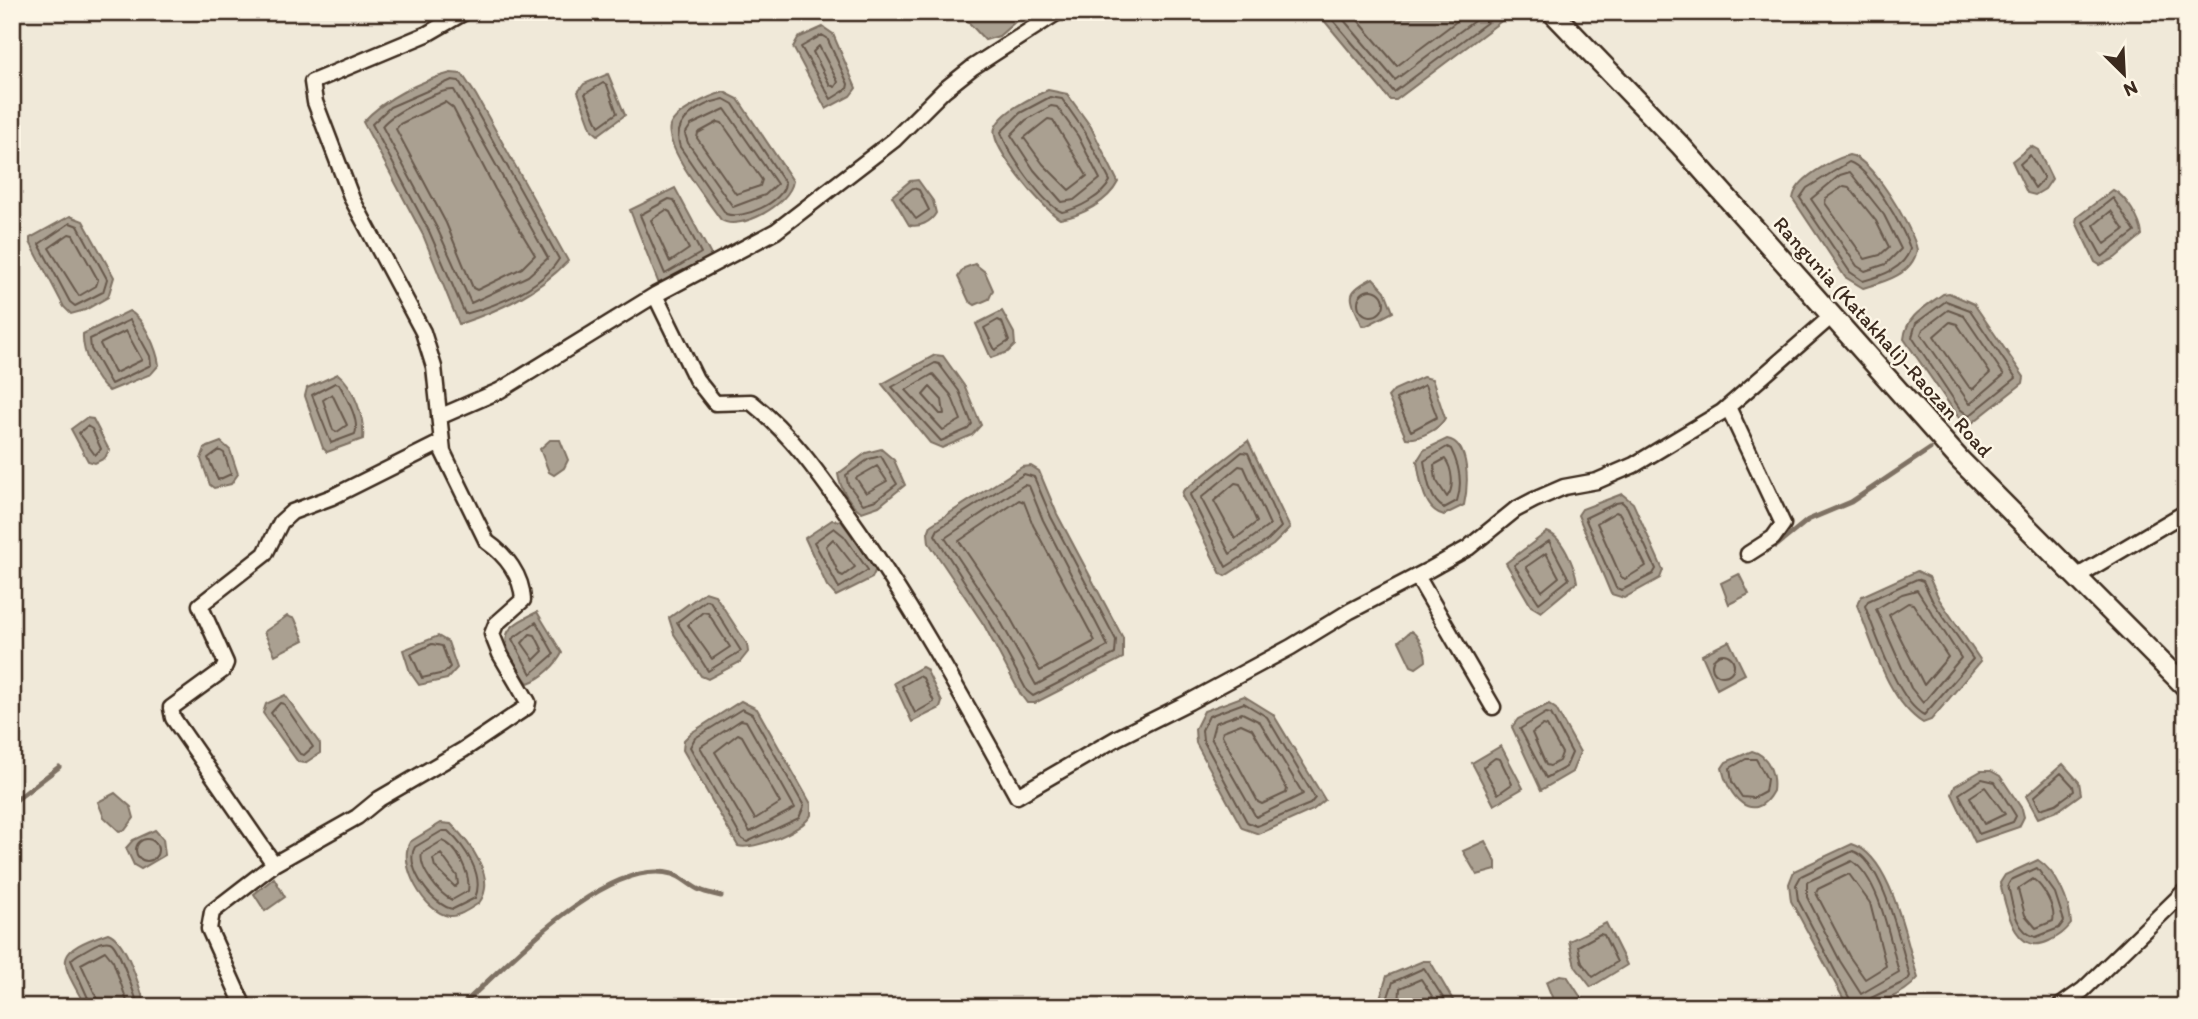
<svg xmlns="http://www.w3.org/2000/svg" width="2198" height="1019" font-family="Itim,sans-serif">
  <rect width="100%" height="100%" fill="#f0e9d9"/>
  <filter id="ink" filterUnits="userSpaceOnUse"><feTurbulence type="fractalNoise" baseFrequency=".0143" numOctaves="2"/><feDisplacementMap in="SourceGraphic" scale="14" xChannelSelector="R" yChannelSelector="G"/><feConvolveMatrix kernelMatrix="1 2 1 2 8 2 1 2 1" color-interpolation-filters="sRGB"/></filter>
  <g filter="url(#ink)">
    <path fill="#aaa091" stroke="#7e7163" stroke-width="2" d="M959 12H1016V21L999 36 985 40Z
      M1317 12H1512V13L1396 100H1390Z
      M823 27 833 34 856 88 850 96 826 109 793 47 798 38Z
      M451 73 462 74 476 95 568 261C537 293 501 310 459 324L423 235 363 122C385 98 420 81 451 73Z
      M608 74 625 115 598 135 592 130 578 92 584 84Z
      M1048 90 1067 94 1091 127 1118 182C1108 202 1081 216 1060 219 1045 211 988 145 995 128 1002 111 1032 97 1048 90Z
      M724 92 738 99 793 181C790 205 739 232 721 220 708 201 664 147 670 126 674 116 686 110 694 105 704 99 713 95 724 92Z
      M2031 146 2038 150 2052 179 2045 189 2035 195 2027 193 2012 161Z
      M1849 155C1871 157 1913 228 1917 250 1912 275 1884 282 1863 288L1845 277 1793 199C1795 179 1832 160 1849 155Z
      M918 180 933 201 936 213C931 222 919 228 909 225L892 196 910 181Z
      M675 188 712 257 659 284 630 210Z
      M2113 190C2126 196 2141 221 2142 235L2115 258 2100 265 2095 262 2076 222 2077 217Z
      M70 216 83 221 114 277 108 297 85 310 71 314 64 307 30 242V238Z
      M975 264 985 272 993 290 989 299 975 305 969 301 958 277 964 268Z
      M1373 278 1385 291 1393 312 1366 326 1362 325C1350 297 1343 293 1373 278Z
      M1949 293 1974 304 2024 377 2023 383 1972 423 1964 425 1904 339C1906 316 1925 307 1943 294Z
      M129 311C144 318 157 350 159 365L151 374 109 391C94 380 82 352 83 334Z
      M1002 311 1014 333 1015 345 1008 352 991 358 976 324Z
      M935 355 943 356 965 387 981 425 972 435 942 448 930 443 882 384Z
      M338 374C354 386 365 419 363 439L327 452 323 448 305 396 307 388Z
      M1423 377 1432 379 1445 418C1440 429 1418 440 1406 438L1388 397 1394 390Z
      M86 418 93 419 109 450 105 458 95 463 88 461 71 429Z
      M1447 439C1471 443 1468 487 1464 505L1444 515C1423 510 1420 479 1417 461L1424 450Z
      M550 440H560L568 460 564 468 554 475 549 472 540 449Z
      M1248 441 1290 528 1273 545 1225 576 1221 574 1182 496 1183 491Z
      M221 442 230 450 238 474 231 484 214 488 210 485 201 459 205 448Z
      M881 449 894 460 905 485 879 506 862 512C850 505 840 488 838 474L866 453Z
      M1031 466 1039 471 1057 514 1123 638V658L1035 703H1027L1021 695 984 625 929 543 928 533 931 525 1022 467Z
      M1622 494 1633 503 1663 570 1660 578 1624 598 1611 594 1578 515 1582 509Z
      M832 520 841 521 876 569 872 578 836 596 827 586 805 538Z
      M1547 532C1562 536 1575 567 1577 582L1541 612 1531 606 1506 563Z
      M1917 571 1929 577 1939 599 1981 661 1931 720 1923 723C1887 700 1873 643 1857 605L1862 596Z
      M1739 574 1749 594 1729 604 1721 583Z
      M705 592 715 595 747 644 748 652 740 662 708 679 701 676 674 634 669 618Z
      M537 612 562 653C556 665 541 679 528 683 521 675 517 667 512 658 497 631 513 624 537 612Z
      M287 616 295 619 304 640 275 655 264 632Z
      M1411 631C1419 636 1426 651 1426 661L1416 668 1411 666 1399 641Z
      M438 636 448 642 457 668 447 679 419 685 410 672 403 650Z
      M1729 641 1745 674 1717 689 1702 655Z
      M922 667 926 669 942 702 940 708 912 722 894 683Z
      M285 695 320 744V753L305 763 298 762 263 713 266 704Z
      M1244 696 1273 714 1325 800 1313 810 1259 834 1242 828 1196 743 1195 729 1204 711Z
      M741 701 757 709 811 804C811 806 811 813 811 815 804 830 753 851 738 846L683 750 684 740 691 733Z
      M1549 704 1556 709 1580 752 1572 772 1541 790 1512 727 1518 719Z
      M1501 746 1523 788 1494 805 1472 763Z
      M1752 751C1769 755 1775 775 1773 791 1753 828 1727 794 1722 768L1726 762Z
      M2063 764 2079 782 2081 794 2059 810 2038 818 2026 796Z
      M1981 771H1991L2000 776 2022 809 2024 817 2019 827 1975 842 1952 794 1955 786Z
      M115 793 131 807 134 818 125 830 119 831 104 817 98 802Z
      M441 823 451 824C469 842 498 878 479 903 471 908 459 917 449 916 425 913 397 864 410 842Z
      M155 830 163 839 165 855 141 869 134 865 126 848 133 840Z
      M1485 841 1496 862V870L1477 875 1463 851Z
      M1852 844C1892 856 1906 942 1918 978 1903 997 1871 1007 1848 1007L1791 901 1789 884 1794 871Z
      M2038 860C2057 872 2070 903 2071 924 2064 933 2059 936 2049 941 2014 958 2006 906 2000 883L2005 875Z
      M274 878 285 897 265 911 254 894Z
      M1606 923 1627 965 1591 987 1575 966 1569 941Z
      M108 933C127 940 139 987 146 1007H86C61 961 50 953 108 933Z
      M1423 961H1430L1457 1007H1384L1380 998 1387 976Z
      M1560 975 1567 976 1587 1007H1556L1546 982Z"/>
    <g fill="none" stroke-linecap="round" stroke-linejoin="round">
      <path stroke="#67594c" stroke-width="2" d="M1326 12 1394 92 1501 12
        M1337 12 1395 80 1486 12
        M1351 12 1397 66 1469 12
        M822 35 827 38 848 84 847 89 831 99 801 47Z
        M819 46 838 82 835 87 830 85 813 52Z
        M452 80 459 81 469 98 559 259C541 288 497 305 465 314L429 231 372 124 390 107Z
        M603 83 607 85 617 113 599 126 585 94Z
        M454 90 548 258 528 276 471 303 437 228 382 126C392 113 439 89 454 90Z
        M1050 97 1062 99 1085 132 1110 181C1103 196 1078 209 1062 212 1042 203 1008 153 1001 132L1020 113Z
        M724 99 733 104 785 183C784 202 743 220 726 214L680 147C671 120 700 104 724 99Z
        M445 102 453 108 495 189 535 255 522 268 477 290 473 288 446 223 396 129 400 124Z
        M1051 106 1057 107 1078 136 1100 179 1074 200 1062 202 1034 170 1011 135 1026 120Z
        M725 109 777 184 765 195 733 207 688 143 685 134 691 125Z
        M1048 119 1053 120 1087 176 1069 190 1043 164 1024 138Z
        M718 122 722 123 762 180 760 186 736 194 697 138 698 133Z
        M2030 155 2044 178 2035 188 2020 164Z
        M1849 162C1869 168 1905 229 1910 249 1904 269 1881 276 1863 281L1850 272 1800 198 1807 188Z
        M1850 172 1884 215 1901 249 1886 264 1865 271 1857 266 1811 199 1840 175Z
        M1844 186 1849 187 1876 221 1889 247 1880 255 1865 259 1825 203 1826 198Z
        M913 188 919 190 929 210 916 219 900 198Z
        M2113 198 2135 232 2102 257 2083 222Z
        M669 199 674 200 701 253 665 274 640 215Z
        M666 210 670 212 689 249 670 262 651 220Z
        M2111 211 2124 230 2105 244 2094 225Z
        M70 223 78 226 107 279 103 292 75 306 70 302 39 244Z
        M69 234 73 235 98 280 96 286 79 296 49 248Z
        M1358 303a13 13 0 1 1 26 0a13 13 0 1 1-26 0Z
        M1946 301 1970 310 2016 378 1969 416 1960 409 1912 337 1916 323Z
        M1948 310 1964 316 2004 375 1970 404 1921 334 1923 329Z
        M130 320 150 356 151 365 111 384 91 349 90 339Z
        M998 320 1002 322 1009 341 995 350 984 328Z
        M1950 322 1957 324 1990 373 1973 389 1969 387 1934 336Z
        M126 331 142 360 115 373 100 344Z
        M935 363 939 364 959 391 972 424 968 429 941 441 892 387Z
        M933 374 951 395 961 420 943 430 906 390Z
        M335 383 339 384C346 397 360 420 355 434L331 443 312 395Z
        M1425 385 1437 417 1411 431 1396 399Z
        M930 387 942 400 944 414H940L923 395Z
        M332 394 347 425 337 432 333 430 323 400Z
        M87 426 92 429 101 449 95 455 79 433Z
        M1447 447 1451 449C1459 465 1463 483 1457 501L1444 508C1429 500 1427 477 1424 461Z
        M219 450 224 453 231 474 218 480 208 458Z
        M1242 452 1248 453 1281 527 1268 540 1226 567 1190 495Z
        M881 456 897 484 876 500 863 504 848 484 846 475 869 459Z
        M1445 459C1452 468 1455 488 1447 497L1436 480 1434 465Z
        M877 466 887 481 866 493 856 478Z
        M1239 466 1244 467 1270 525 1230 554 1201 498Z
        M1024 474 1034 477 1051 517 1116 640 1115 654 1033 696 1027 691 990 622 935 535 938 529Z
        M1235 483 1240 484 1257 522 1235 539 1214 501Z
        M1024 485 1029 486 1043 520 1108 646 1036 685 998 617 945 538Z
        M1019 500 1024 502 1033 525 1095 641 1040 671 1007 612 959 541Z
        M1616 503 1622 502 1627 507 1656 569 1653 574 1622 590 1616 588 1585 518Z
        M1616 512 1620 514 1646 566 1625 579 1621 577 1597 523Z
        M834 528 844 536 868 570 839 588 814 542Z
        M833 539 855 567 843 576 839 574 826 546Z
        M1549 541 1569 579 1539 603 1514 565Z
        M1546 553 1559 577 1542 591 1526 567Z
        M1917 579 1923 581 1933 602 1973 659 1924 715C1898 702 1876 634 1865 606L1868 601Z
        M1917 590 1961 658 1923 703 1911 688 1876 609 1902 594Z
        M706 600 710 601 741 651 708 671 677 622Z
        M1908 603 1913 604 1948 657 1924 685 1889 615Z
        M703 612 708 613 730 647 712 659 688 625Z
        M536 622 554 654 531 674 512 639Z
        M530 634 535 635 543 651 534 660 522 643Z
        M432 644 442 646 450 667 444 673 422 678 411 654Z
        M1712 665a11 11 0 1 1 22 0a11 11 0 1 1-22 0Z
        M919 676 923 678 934 702 915 713 902 686Z
        M280 703 284 704 313 747 304 755 300 754 271 713Z
        M1244 703 1267 717 1315 798 1310 804 1257 826 1247 822 1203 740 1202 730 1209 716Z
        M742 709 752 714 804 806 799 818 747 842 742 839 690 747 695 738Z
        M1242 713 1260 722 1303 794 1256 817 1211 738 1215 723Z
        M1546 713 1551 714 1572 753 1566 767 1546 778 1520 729Z
        M741 720 746 721 795 808 750 832 700 747Z
        M1241 724 1252 729 1287 789 1286 793 1262 804 1258 802 1222 735 1223 731Z
        M1543 725 1547 726 1562 753 1559 761 1550 766 1546 765 1532 733Z
        M738 734 742 736 780 803 755 819 715 752Z
        M1495 758 1500 759 1512 784 1498 794 1483 767Z
        M1746 759H1756L1767 779 1765 792 1754 798 1742 797 1732 782 1730 768Z
        M2061 773 2073 786 2074 791 2056 804 2040 809 2034 797Z
        M1982 779 1995 782 2016 816 2013 822 1979 834 1959 794Z
        M1985 787 2005 814 1984 824 1970 797Z
        M442 831H448C465 847 485 875 475 898L453 909C434 907 403 866 415 847Z
        M136 850a11 11 0 1 1 22 0a11 11 0 1 1-22 0Z
        M442 841C457 845 471 875 468 891L452 900C439 894 418 868 422 853Z
        M441 854 457 876 458 884 455 887 435 867 433 859Z
        M1852 861C1880 879 1890 941 1899 972L1861 994 1840 961 1807 897V882Z
        M2037 868 2055 893 2064 921 2059 928 2036 937C2015 933 2012 902 2008 885L2011 880Z
        M1849 874 1870 903 1886 966 1865 979 1849 956 1816 893 1818 889Z
        M2033 879C2043 886 2056 908 2053 921L2036 928 2025 915 2018 889Z
        M1600 934 1604 935 1617 962 1593 977 1582 963 1578 946Z
        M92 1007 71 960C76 954 83 952 89 948 94 945 104 940 110 942 119 945 134 995 139 1007
        M101 1007 81 964 105 951 113 961 129 1007
        M1390 1007 1388 997 1393 982 1424 968 1449 1007
        M1399 1007 1400 988 1421 979 1439 1007
        M1854 1007 1798 900 1796 885 1801 876 1853 851C1883 860 1901 947 1910 976L1908 980 1871 998 1868 1007"/>
      <path stroke="#7e7163" stroke-width="5" d="M1776 546 1808 520 1851 502 1930 449
        M12 803 59 767
        M460 1007C506 966 606 856 672 874 682 876 690 886 700 890 706 893 714 894 721 896"/>
      <defs>
        <path id="minor" d="M655 295 696 379 715 403 751 402C791 434 819 474 848 515 912 604 964 700 1017 796L1117 738 1189 702 1291 647 1350 611 1427 571 1468 548 1515 510 1534 500 1564 487 1597 481 1634 465 1722 412 1833 315
          M1728 407 1783 524 1773 538 1748 554
          M439 417 499 391 655 295 776 231 894 140 944 90 973 67 1058 12
          M1417 576 1493 707
          M2076 577 2186 512
          M274 864 173 718 171 708 223 670 226 663 200 605 265 554 281 522 292 512 332 497 442 442
          M244 1007 209 929 212 912 274 864 357 817 379 799 463 750 527 707 528 702 500 654 492 634 496 624 523 600C522 576 506 555 487 542L443 452 434 367 423 332 352 199 315 102 312 82 427 34 465 12
          M2059 1007 2083 990 2186 890"/>
        <path id="secondary" d="M1552 12 1681 146 1960 460 2186 687"/>
      </defs>
      <use href="#minor" stroke="#3b2a1e" stroke-width="19"/>
      <use href="#secondary" stroke="#3b2a1e" stroke-width="24"/>
      <use href="#minor" stroke="#fcf5e5" stroke-width="14"/>
      <use href="#secondary" stroke="#fcf5e5" stroke-width="19"/>
    </g>
  </g>
  <g text-anchor="middle" stroke-width="5" stroke-linejoin="round" paint-order="stroke">
    <g font-size="21" fill="#3b2a1e" stroke="#fcf5e5">
      <text transform="translate(1883 337) rotate(48)" y="7">Rangunia (Katakhali)-Raozan Road</text>
    </g>
  </g>
  <rect width="2198" height="1019" fill="none" stroke="#fcf5e5" stroke-width="42"/>
  <rect x="21" y="21" width="2156" height="977" fill="none" stroke="#3b2a1e" stroke-width="2.5" filter="url(#ink)"/>
  <g transform="translate(2124 74) rotate(156)" stroke="#fcf5e5" stroke-width="5" paint-order="stroke">
  <path d="M0-5L12 26L0 18L-12 26Z" fill="#3b2a1e"/>
  <text y="-10" font-size="19" font-weight="bold" text-anchor="middle" fill="#3b2a1e">N</text>
  </g>
</svg>
